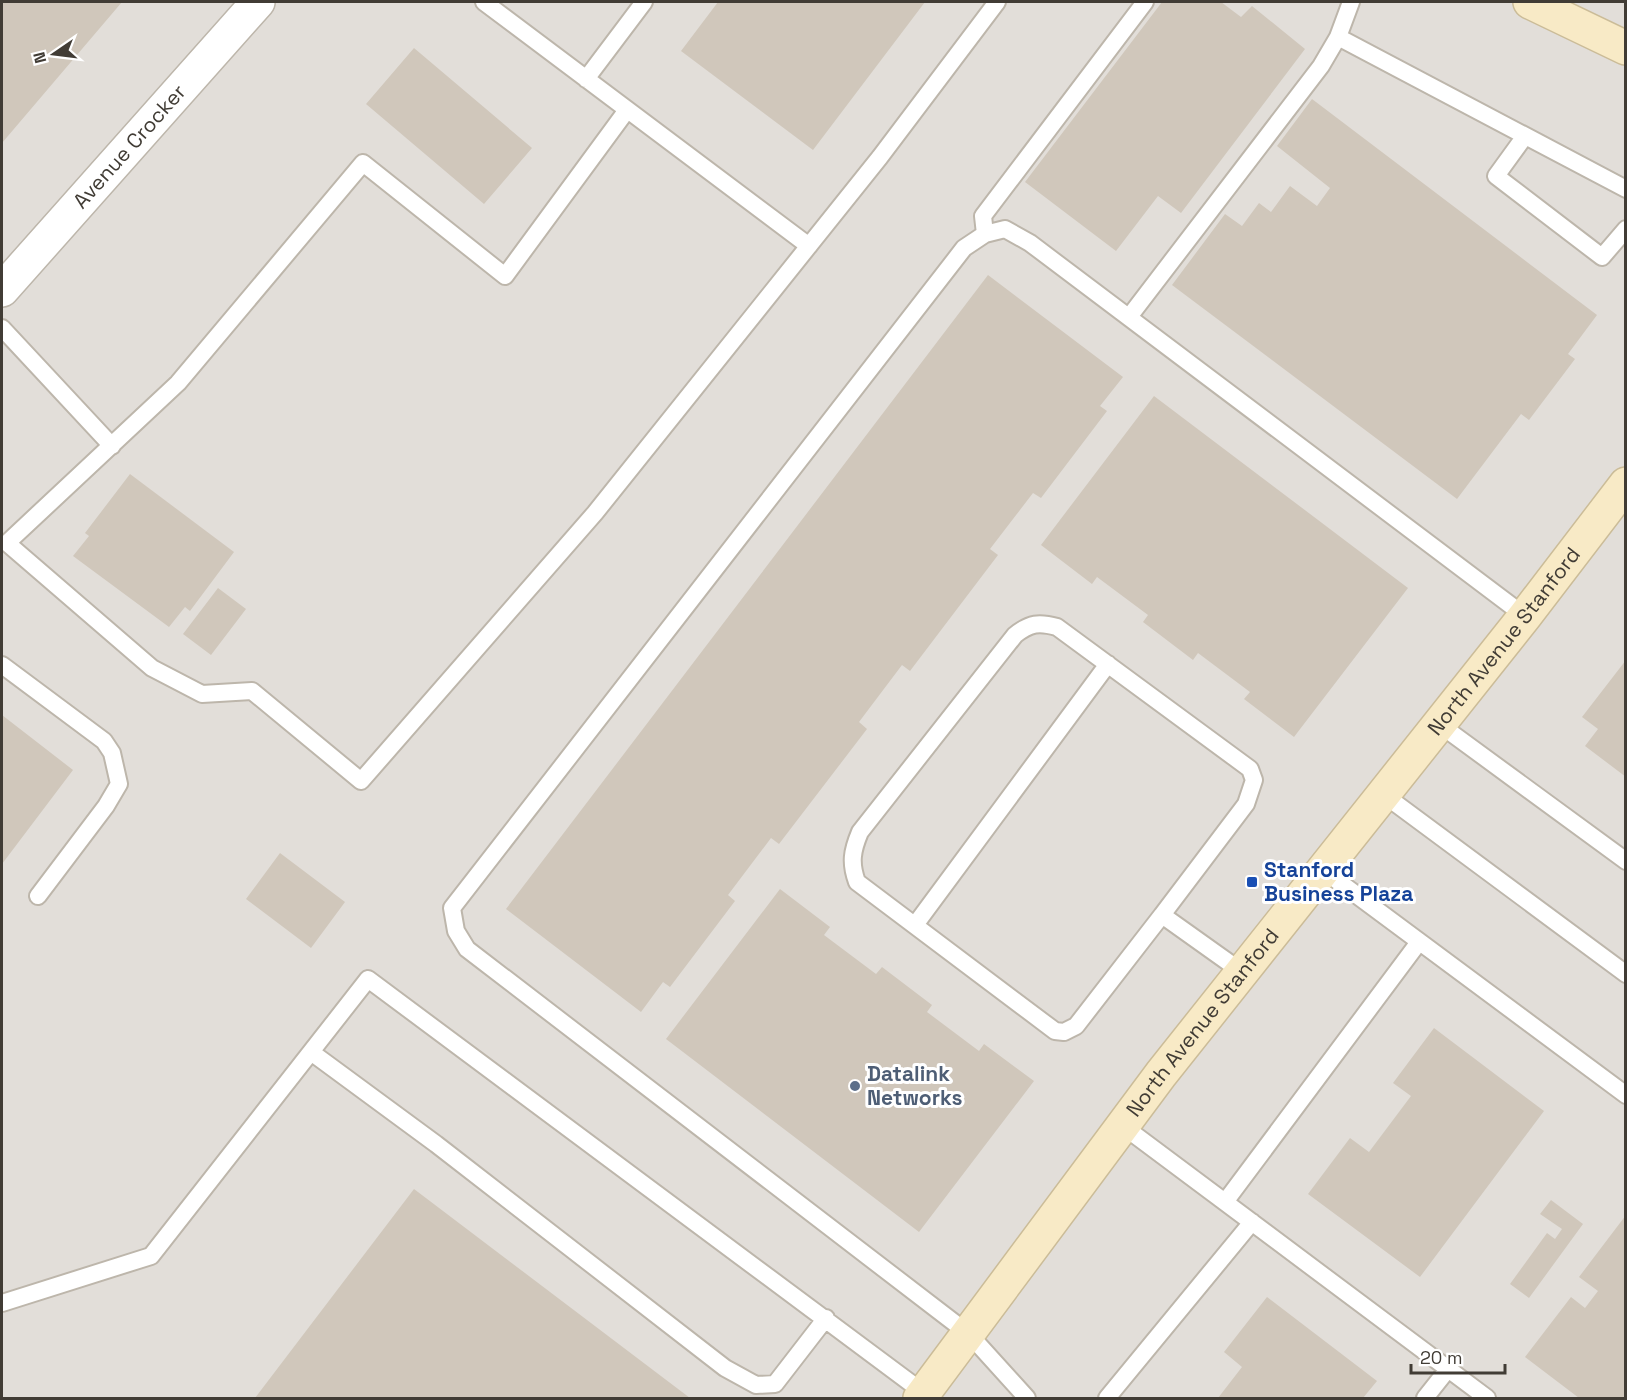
<svg xmlns="http://www.w3.org/2000/svg" width="1627" height="1400" font-family="'Space Grotesk',sans-serif">
  <rect width="100%" height="100%" fill="#f0ece4"/>
  <path fill="#e2ded9" d="M2 2H1625V1398H2Z"/>
  <path fill="#d0c7bb" d="M2 2H122L2 143Z
    M718 2H925L813 150 681 51Z
    M1162 2H1221L1241 17 1252 6 1305 49 1181 213 1158 196 1116 251 1025 182Z
    M414 48 532 148 484 204 366 104Z
    M1312 99 1597 315 1568 354 1575 359 1529 420 1521 414 1457 499 1172 285 1225 214 1242 226 1259 203 1271 212 1290 186 1317 206 1330 188 1277 146Z
    M988 275 1123 377 1100 406 1107 411 1041 498 1033 493 990 549 998 555 910 671 902 665 859 722 867 729 779 844 771 838 728 895 735 901 670 987 663 982 641 1012 506 909Z
    M1154 396 1408 588 1294 737 1244 699 1250 692 1198 653 1193 660 1143 622 1148 615 1097 577 1092 584 1041 545Z
    M130 474 234 552 190 611 185 607 169 627 73 556 89 536 85 533Z
    M218 588 246 609 211 655 183 634Z
    M1626 660V777L1585 746 1598 729 1582 717Z
    M2 715 73 770 2 864Z
    M280 853 345 902 311 948 246 899Z
    M780 889 830 927 824 935 876 974 882 967 932 1005 927 1012 979 1051 984 1044 1034 1081 919 1232 666 1039Z
    M1434 1028 1544 1111 1420 1277 1308 1194 1350 1138 1369 1152 1411 1096 1393 1083Z
    M414 1189 690 1398H255Z
    M1551 1200 1583 1224 1529 1298 1510 1284 1547 1233 1555 1239 1562 1229 1540 1214Z
    M1626 1215V1398H1579L1525 1357 1571 1297 1585 1308 1598 1291 1579 1277Z
    M1267 1297 1377 1381 1363 1398H1218L1242 1367 1224 1352Z"/>
  <g fill="none" stroke-linecap="round" stroke-linejoin="round">
    <defs>
      <path id="lane" d="M484 2 809 246
        M1338 37 1626 189
        M586 79 644 2
        M627 110 505 276 363 163 178 383 7 543 152 668 202 694 252 691 361 781 595 513 880 157 997 2
        M1525 136 1496 176 1602 257 1626 229
        M985 234 983 216 1145 2
        M1129 317 1321 66 1338 37 1351 2
        M2 328 112 446
        M2 665 104 741 112 753 119 784 106 806 38 896
        M1439 724 1626 861
        M1383 794 1626 974
        M1323 870 1626 1095
        M1162 915 1246 804 1254 780 1250 769 1057 627C1039 622 1030 623 1015 635L860 832C852 851 850 863 857 882L1055 1031 1064 1032 1076 1026 1162 915 1242 972
        M915 925 1108 664
        M311 1052 436 1144 725 1368 756 1385 775 1384 826 1318
        M1123 1126 1487 1398
        M1225 1202 1419 942
        M2 1303 151 1256 368 979 928 1396
        M1027 1398 969 1334 467 949 456 931 452 908 964 248 985 234 1005 229 1030 243 1525 616
        M1107 1398 1252 1222
        M1425 1398 1448 1369"/>
      <g id="street">
        <path id="s1" d="M2 290 258 2"/>
      </g>
      <g id="secondary">
        <path d="M1530 2 1626 48"/>
        <path id="s2" d="M920 1398 1161 1074 1525 616 1626 484"/>
      </g>
    </defs>
    <use href="#lane" stroke="#bdb6ab" stroke-width="20"/>
    <use href="#street" stroke="#bdb6ab" stroke-width="36"/>
    <use href="#secondary" stroke="#cbbc98" stroke-width="36"/>
    <use href="#lane" stroke="#fff" stroke-width="16"/>
    <use href="#street" stroke="#fff" stroke-width="33"/>
    <use href="#secondary" stroke="#f8eac6" stroke-width="33"/>
  </g>
  <rect fill="#1a4fb4" stroke="#fff" stroke-width="2" x="1246" y="876" width="12" height="12" rx="3"/>
  <circle fill="#5c6f8a" stroke="#fff" stroke-width="2" cx="855" cy="1086" r="6"/>
  <g text-anchor="middle" stroke-width="6" stroke-linejoin="round" paint-order="stroke">
    <g font-size="21" fill="#413c35" stroke="#fff">
      <text dy="7" stroke="none"><textPath href="#s1" startOffset="192">Avenue Crocker</textPath></text>
      <text dy="7" stroke="none"><textPath href="#s2" startOffset="956">North Avenue Stanford</textPath></text>
      <text dy="7" stroke="none"><textPath href="#s2" startOffset="470">North Avenue Stanford</textPath></text>
    </g>
    <g font-size="21" font-weight="bold" fill="#164399" stroke="#fff" text-anchor="start">
      <text x="1264" y="877">Stanford<tspan x="1264" dy="24">Business Plaza</tspan></text>
    </g>
    <g font-size="21" font-weight="bold" fill="#4e5e75" stroke="#fff" text-anchor="start">
      <text x="867" y="1081">Datalink<tspan x="867" dy="24">Networks</tspan></text>
    </g>
  </g>
  <rect width="1627" height="1400" fill="none" stroke="#413c35" stroke-width="6"/>
  <g transform="translate(54 54) rotate(256)" stroke="#ffffff" stroke-width="4.5" paint-order="stroke">
  <path d="M0-4.5L10 22L0 15L-10 22Z" fill="#413c35"/>
  <text y="-9" font-size="16" font-weight="bold" text-anchor="middle" fill="#413c35">N</text>
  </g>
  <path d="M1411 1364v9h94v-9" fill="none" stroke="#413c35" stroke-width="3"/>
  <text x="1420" y="1364" font-size="18" fill="#413c35" stroke="#ffffff" stroke-width="4.5" paint-order="stroke">20 m</text>
</svg>
